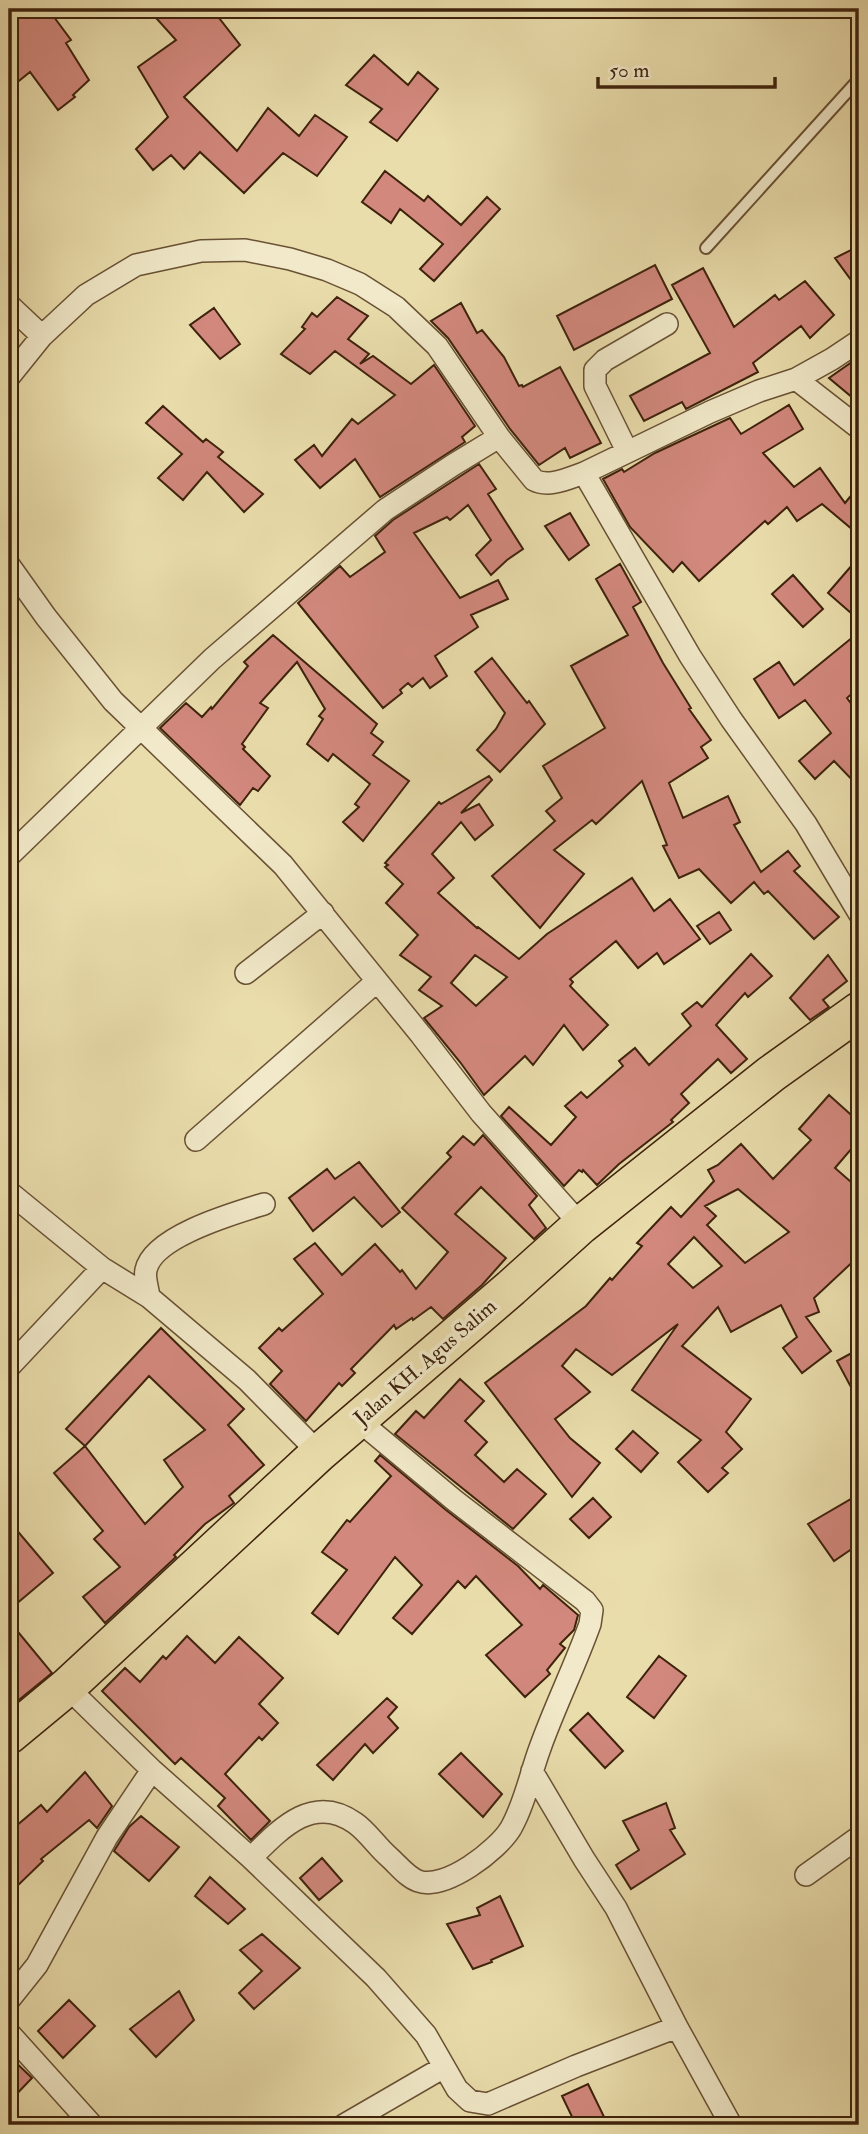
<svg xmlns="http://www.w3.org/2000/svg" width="868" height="2134" font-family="'IM FELL Double Pica',serif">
  <rect width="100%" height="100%" fill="#eaddac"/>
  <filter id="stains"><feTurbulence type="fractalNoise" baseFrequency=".00286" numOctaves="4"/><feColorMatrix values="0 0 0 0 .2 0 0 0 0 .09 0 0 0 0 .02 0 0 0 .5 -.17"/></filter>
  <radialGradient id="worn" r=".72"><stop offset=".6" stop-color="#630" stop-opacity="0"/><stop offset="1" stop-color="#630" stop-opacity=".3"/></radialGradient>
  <path fill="#d2887d" stroke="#3e220c" stroke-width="2" fill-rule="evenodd" d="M9 9H48L71 40 66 43 89 80 73 95 75 97 58 110 30 72 9 89Z
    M148 9H212L240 45 184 97 237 151 268 108 299 136 315 115 347 137 317 176 283 153 244 193 200 152 184 169 171 155 153 170 136 149 168 117 138 67 176 40Z
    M374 55 408 85 418 72 438 89 397 141 370 122 382 109 346 85Z
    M385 171 424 201 428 196 461 225 487 197 500 209 434 281 420 269 443 244 400 209 391 223 362 202Z
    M859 246V291L835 258Z
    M655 265 672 299 574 350 557 316Z
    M703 268 734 327 775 295 779 300 805 281 834 315 810 338 801 326 753 363 758 372 686 409 682 402 644 421 630 396 710 353 672 285Z
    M337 297 368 316 348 339 369 354 360 364 373 356 411 384 434 365 475 426 462 437 465 442 380 497 355 459 320 488 295 460 314 445 322 456 352 419 358 424 395 395 335 351 310 374 281 354 305 329 302 327 312 313 317 317Z
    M461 303 477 333 482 330 504 357 519 386 522 385 523 387 560 367 601 443 570 458 565 448 539 465 510 429 448 338 431 321Z
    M214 308 240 344 220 359 190 325Z
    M859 357V403L829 378Z
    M789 405 803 429 763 453 794 487 820 468 845 503 859 486V535L822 504 797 521 787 507 768 524 765 521 699 581 682 562 673 572 630 527 603 479 622 469 624 472 655 453 730 418 741 434Z
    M163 406 203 442 206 439 223 452 218 457 263 494 244 512 207 472 183 500 158 478 182 454 146 423Z
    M479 464 496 489 488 494 523 549 507 560 491 575 476 555 491 540 468 505 450 520 447 517 414 533 460 598 498 580 508 599 471 615 478 627 435 656 447 676 430 688 423 678 412 687 408 683 400 690 402 693 383 708 298 603 340 566 350 577 385 552 375 536 393 520Z
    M570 513 589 545 569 560 545 526Z
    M859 557V620L828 593Z
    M620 564 641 602 633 607 663 663 691 708 689 709 711 740 701 747 708 758 669 783 683 818 728 796 740 822 734 825 761 872 788 851 800 866 794 871 839 917 814 939 768 891 764 894 754 882 731 903 699 869 679 878 663 846 667 845 642 781 596 824 592 820 554 850 584 874 540 928 492 876 555 821 546 811 562 798 543 766 605 728 571 666 628 635 596 579Z
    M793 575 823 609 803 627 772 594Z
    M859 632V687L847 698 859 714V787L834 761 815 779 799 761 831 733 805 700 779 718 754 679 779 662 794 685Z
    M273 635 377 724 371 733 383 742 373 755 409 781 363 841 343 822 359 807 355 804 370 784 333 754 328 761 307 744 323 719 319 716 325 709 297 662 260 703 268 708 242 744 245 747 243 749 270 776 258 791 253 788 240 805 160 728 186 703 202 717 211 707 212 709 248 666 244 662Z
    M492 658 527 703 529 701 545 724 500 772 477 750 496 729 505 713 475 672Z
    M489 776 492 780 461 813 479 804 493 825 475 840 461 822 432 854 454 878 438 893 477 928 478 927 519 959 547 934 632 878 654 911 670 899 700 939 664 964 657 953 638 968 616 941 570 979 573 982 570 986 608 1025 583 1050 564 1025 533 1065 525 1056 484 1095 460 1062 424 1018 442 1006 419 990 431 977 400 955 418 935 386 903 403 884 385 867 388 865 385 863 439 802 441 804ZM475 955 507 977 476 1006 451 983Z
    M719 912 731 930 710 944 697 926Z
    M751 954 772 976 748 997 745 993 716 1025 747 1059 731 1073 718 1059 681 1094 689 1103 671 1120 673 1122 619 1164 597 1185 583 1170 582 1172 579 1170 564 1186 501 1116 509 1107 551 1145 576 1117 565 1106 581 1092 587 1098 623 1066 619 1061 635 1048 649 1065 691 1026 682 1014 697 1002 702 1007Z
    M828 955 847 981 823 1000 829 1007 810 1020 790 998Z
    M829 1095 859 1122V1140L835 1168 859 1189V1256L814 1298 819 1312 806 1317 831 1351 802 1373 783 1348 797 1337 781 1305 731 1332 718 1307 682 1346 751 1399 726 1432 742 1449 722 1468 728 1473 708 1492 678 1462 701 1440 632 1390 678 1324 612 1375 576 1349 562 1366 590 1392 555 1419 570 1438 600 1463 572 1497 485 1383 586 1306 610 1278 612 1280 642 1246 637 1243 671 1207 681 1217 714 1181 708 1170 718 1165 741 1144 773 1179 811 1140 799 1129ZM738 1189 789 1232 745 1263 707 1225 716 1216 705 1206ZM694 1237 722 1266 693 1288 668 1264Z
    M483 1135 537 1196 529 1205 546 1228 534 1239 481 1187 455 1214 506 1258 482 1285 443 1319 431 1307 413 1320 412 1318 396 1329 394 1325 351 1369 355 1373 342 1386 339 1383 306 1421 270 1384 282 1371 259 1348 279 1328 282 1331 323 1294 294 1259 315 1243 342 1275 375 1244 400 1272 402 1270 416 1289 448 1252 402 1208 451 1157 447 1153 463 1136 474 1145Z
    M359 1162 400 1212 382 1227 354 1197 313 1231 289 1198 327 1169 335 1179Z
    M161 1328 244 1409 228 1425 264 1465 229 1496 234 1503 205 1524 174 1555 176 1557 105 1623 83 1597 120 1567 94 1539 103 1531 54 1473 85 1446 66 1429ZM149 1376 205 1430 164 1460 183 1487 145 1524 85 1446Z
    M859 1349V1402L837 1361Z
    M460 1379 484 1401 465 1421 487 1442 475 1455 504 1482 517 1469 546 1494 513 1529 395 1434 416 1411 424 1418Z
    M633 1431 658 1453 641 1472 616 1449Z
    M380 1455 446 1510 518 1566 540 1589 543 1585 578 1615 574 1630 560 1644 565 1648 547 1670 550 1674 525 1697 486 1655 522 1625 476 1576 465 1588 458 1581 412 1634 393 1618 422 1585 395 1557 338 1634 312 1613 347 1570 322 1552 347 1520 350 1522 391 1476 375 1461Z
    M593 1498 611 1517 589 1538 570 1519Z
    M851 1499 859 1515V1544L834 1561 808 1524Z
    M9 1521 53 1573 9 1610Z
    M9 1621 52 1673 9 1708Z
    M187 1636 215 1663 239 1637 283 1678 259 1704 278 1723 262 1740 259 1737 225 1774 270 1821 251 1840 218 1806 225 1798 181 1758 175 1764 102 1691 125 1668 140 1682 163 1656 166 1659Z
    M659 1656 686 1676 654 1718 627 1697Z
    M387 1698 397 1707 388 1717 398 1728 373 1753 365 1744 333 1780 317 1765Z
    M588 1713 623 1751 605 1768 570 1730Z
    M461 1753 502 1794 483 1817 439 1774Z
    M85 1772 112 1806 97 1828 89 1820 41 1859 43 1861 9 1894V1832L41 1805 47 1812Z
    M666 1803 675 1828 670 1830 685 1854 631 1889 616 1865 639 1850 623 1821Z
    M141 1816 179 1847 149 1881 114 1851 129 1827Z
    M322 1858 342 1881 319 1900 300 1878Z
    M210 1877 245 1909 228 1924 195 1896Z
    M500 1896 523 1946 491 1960 492 1962 473 1969 447 1924 480 1915 477 1908Z
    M262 1934 300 1968 254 2009 239 1993 262 1971 240 1950Z
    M179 1991 194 2020 156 2057 130 2029Z
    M69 2000 95 2026 63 2058 38 2031Z
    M9 2056 32 2078 9 2102Z
    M588 2084 608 2125H576L562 2096Z"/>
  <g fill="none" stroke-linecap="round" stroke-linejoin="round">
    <defs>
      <path id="lane" d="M706 248 859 79"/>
      <path id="street" d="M9 305 42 336
        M9 377 42 336 86 295 136 265 201 251 245 250 290 259 327 270 360 284 396 307 437 346 499 437 534 480C549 488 569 478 584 473L690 656 731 719 806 824 859 913
        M796 379 859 428
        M627 451 595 386V370L605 360 667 324
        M584 473 710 412 759 391 796 379 832 359 859 341
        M9 565 46 617 113 701 283 865 421 1035 481 1113 581 1225
        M9 856 212 659 385 510 453 465 499 437
        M246 973 323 913
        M196 1140 376 982
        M9 1192 102 1268 149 1297 247 1380 319 1453
        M149 1297C148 1288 144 1278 146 1270 153 1236 235 1213 264 1204
        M9 1367 102 1268
        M67 1687 152 1770 251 1858 376 1978 426 2035 457 2089 470 2101 488 2104 576 2066 677 2027
        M532 1771 584 1859 616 1908 677 2027 731 2125
        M251 1858C280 1829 313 1793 355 1823 368 1832 377 1847 389 1857 398 1865 407 1877 418 1881 445 1891 498 1850 511 1828 525 1803 530 1775 540 1748 555 1706 575 1666 590 1624L592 1610 585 1601 454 1500 358 1420
        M806 1875 859 1837
        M9 2000 37 1965 107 1837 152 1770
        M9 2033 92 2125
        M344 2125 444 2067"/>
      <path id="highway" d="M9 1735 67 1687 319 1453 511 1288 581 1225 771 1074 859 1011"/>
    </defs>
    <use href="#lane" stroke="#695134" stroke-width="14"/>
    <use href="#street" stroke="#695134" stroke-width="24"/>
    <use href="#highway" stroke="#3e220c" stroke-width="40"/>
    <use href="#lane" stroke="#f1e9c9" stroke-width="10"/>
    <use href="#street" stroke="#f1e9c9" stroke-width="21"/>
    <use href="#highway" stroke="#eaddac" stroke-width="37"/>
  </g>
  <g text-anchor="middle" stroke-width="7" stroke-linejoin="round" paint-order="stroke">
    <g font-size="21" fill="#3e220c" stroke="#f1e9c9">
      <text transform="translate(425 1362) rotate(-41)" y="7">Jalan KH. Agus Salim</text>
    </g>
  </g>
  <rect width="868" height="2134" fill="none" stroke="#eaddac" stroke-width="35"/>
  <rect x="10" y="10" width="847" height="2113" fill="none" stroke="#3e220c" stroke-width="3.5"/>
  <rect x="18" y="18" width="833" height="2099" fill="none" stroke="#3e220c" stroke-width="2"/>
  <path d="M598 77v10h177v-10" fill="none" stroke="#3e220c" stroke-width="3.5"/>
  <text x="609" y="77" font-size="21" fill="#3e220c" stroke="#f1e9c9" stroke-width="5" paint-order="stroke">50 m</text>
  <rect width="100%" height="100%" filter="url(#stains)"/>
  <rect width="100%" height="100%" fill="url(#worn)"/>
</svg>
